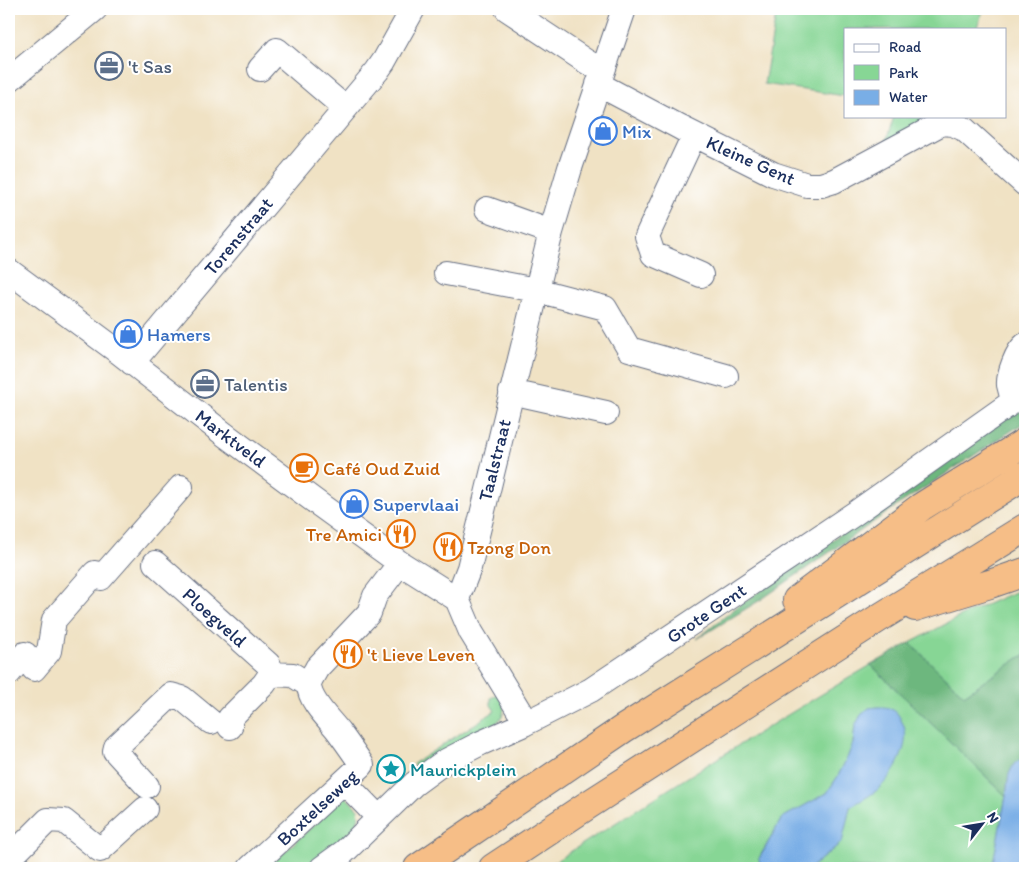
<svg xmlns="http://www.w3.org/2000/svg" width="1034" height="877" font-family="Itim,sans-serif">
  <rect width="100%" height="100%" fill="#fff"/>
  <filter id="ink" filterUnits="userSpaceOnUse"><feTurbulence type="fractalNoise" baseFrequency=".02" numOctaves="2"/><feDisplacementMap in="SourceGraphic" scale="10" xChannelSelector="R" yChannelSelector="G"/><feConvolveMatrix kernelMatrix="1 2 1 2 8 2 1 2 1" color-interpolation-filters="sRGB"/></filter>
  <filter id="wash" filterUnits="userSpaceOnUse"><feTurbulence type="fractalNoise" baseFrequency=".0096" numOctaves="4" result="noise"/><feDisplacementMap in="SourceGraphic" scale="20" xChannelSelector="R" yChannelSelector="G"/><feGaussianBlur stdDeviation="1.12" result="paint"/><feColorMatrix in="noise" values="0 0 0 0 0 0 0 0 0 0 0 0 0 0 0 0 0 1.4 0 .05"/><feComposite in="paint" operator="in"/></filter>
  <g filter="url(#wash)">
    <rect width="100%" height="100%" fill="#f0e2c4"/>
    <path fill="#87d695" stroke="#51827a" d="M777 9H985L982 14 976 29H845V96L764 84Z
      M894 116H934L885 144 892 123Z
      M1025 588V655L1019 658 964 695 910 643 963 615 1019 590Z
      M871 665 1006 796 992 868H810L842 842 850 807 876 791 879 707 869 708 861 715 855 726 853 743 848 756 838 776 827 793 782 818 759 858 761 868H545C653 799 760 730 871 665Z
      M500 693C504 706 507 710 498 722L416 769 413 764 495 711 491 705V698Z
      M343 794 358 809 359 816 356 827 306 868H260L275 861 332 808Z"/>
    <path fill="#6db77e" stroke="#44736e" d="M1025 404V422L898 505 762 599 697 639 738 606Z
      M910 643 964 695 1019 658 1025 655V756C1007 770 1009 774 1006 796L871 665Z"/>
    <path fill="#79aee6" stroke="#4a6ea2" d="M879 707C883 707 888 707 891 709 896 711 899 715 901 720 915 741 893 777 876 791 868 797 858 802 850 807L842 842 810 868H761L759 859 782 818 827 793 838 776 848 756 853 743 855 726 861 715 869 708Z
      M1025 756V868H992L1006 796 1009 774 1014 764Z"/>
  </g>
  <g filter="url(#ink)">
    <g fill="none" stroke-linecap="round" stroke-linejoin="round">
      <defs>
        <path id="minor" d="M507 9 587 62 603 71
          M260 69 277 50 345 108
          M9 80 95 9
          M598 84 681 128 773 174 807 185H821L834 181 942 123 953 124 964 129 1025 184
          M694 135 647 236 653 254 701 275
          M487 209 551 232
          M9 271 116 350 224 434 320 505 400 563 457 599
          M446 273 536 290 605 308 629 349 726 376
          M132 363 377 71 384 61 413 9
          M511 392 606 413
          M1014 401C1012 396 1010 390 1009 385 1008 375 1017 351 1025 345
          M155 563 269 665 271 674 264 684 230 718V727
          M457 599 469 568 551 232 570 168 624 9
          M457 599 471 632 521 714 524 724
          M34 669 49 651 54 620 95 573 101 578 181 487
          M9 673 25 654
          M271 674 293 675 309 685
          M344 782 379 818
          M147 786 115 751 116 747 171 695 182 698 211 722
          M9 859 48 820 64 821 100 850 145 809
          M250 868 362 765C355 754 347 743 339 732 330 720 310 702 309 686 309 680 314 674 317 668L369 613 375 596 400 563
          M322 868 344 852 414 784 444 762 481 743 524 724 591 690 854 514 1025 393"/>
        <path id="highway" d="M797 600 921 507 1025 442
          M915 607 990 584 1025 572
          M418 868 623 729 1025 475
          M493 868 588 805 879 618 1025 528"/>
      </defs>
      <use href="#minor" stroke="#666e82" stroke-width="26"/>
      <use href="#highway" stroke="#666e82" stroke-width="30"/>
      <use href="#minor" stroke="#fff" stroke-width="24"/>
      <use href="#highway" stroke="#f6be87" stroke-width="28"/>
    </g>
  </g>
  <defs>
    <symbol id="office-ring" viewBox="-11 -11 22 22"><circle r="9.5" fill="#fff" stroke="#5c6f8a" stroke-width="1.5"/><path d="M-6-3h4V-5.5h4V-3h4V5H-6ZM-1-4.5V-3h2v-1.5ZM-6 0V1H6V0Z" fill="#5c6f8a"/></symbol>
    <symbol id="shop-ring" viewBox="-11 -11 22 22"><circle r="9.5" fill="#fff" stroke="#3f7fe0" stroke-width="1.5"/><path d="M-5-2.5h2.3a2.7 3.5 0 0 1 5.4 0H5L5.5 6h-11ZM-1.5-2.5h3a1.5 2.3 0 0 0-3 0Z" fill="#3f7fe0"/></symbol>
    <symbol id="cafe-ring" viewBox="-11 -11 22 22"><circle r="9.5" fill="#fff" stroke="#e8710a" stroke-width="1.5"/><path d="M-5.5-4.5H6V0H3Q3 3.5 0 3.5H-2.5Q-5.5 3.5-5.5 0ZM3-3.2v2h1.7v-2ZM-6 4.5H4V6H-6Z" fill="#e8710a"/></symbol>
    <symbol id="restaurant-ring" viewBox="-11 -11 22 22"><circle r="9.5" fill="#fff" stroke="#e8710a" stroke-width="1.5"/><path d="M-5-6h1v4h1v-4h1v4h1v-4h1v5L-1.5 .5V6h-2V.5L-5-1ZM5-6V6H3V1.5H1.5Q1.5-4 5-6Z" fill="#e8710a"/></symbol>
    <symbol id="sight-ring" viewBox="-11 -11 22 22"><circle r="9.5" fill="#fff" stroke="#0f9aa8" stroke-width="1.5"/><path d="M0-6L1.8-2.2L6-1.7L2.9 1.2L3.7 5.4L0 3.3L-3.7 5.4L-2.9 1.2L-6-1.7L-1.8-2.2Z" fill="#0f9aa8"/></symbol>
  </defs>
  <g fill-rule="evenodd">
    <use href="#office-ring" x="93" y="50" width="32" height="32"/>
    <use href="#shop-ring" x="587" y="115" width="32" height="32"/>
    <use href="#shop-ring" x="112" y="318" width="32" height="32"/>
    <use href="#office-ring" x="189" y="368" width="32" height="32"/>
    <use href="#cafe-ring" x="288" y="452" width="32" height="32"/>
    <use href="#shop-ring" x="338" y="488" width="32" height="32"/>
    <use href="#restaurant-ring" x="385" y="518" width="32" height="32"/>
    <use href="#restaurant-ring" x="432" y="531" width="32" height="32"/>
    <use href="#restaurant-ring" x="332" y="638" width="32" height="32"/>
    <use href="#sight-ring" x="375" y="753" width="32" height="32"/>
  </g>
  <g text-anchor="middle" stroke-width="4" stroke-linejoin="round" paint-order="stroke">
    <g font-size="19" fill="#4e5e75" stroke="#fff" text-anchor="start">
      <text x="128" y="73">'t Sas</text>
      <text x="224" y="391">Talentis</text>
    </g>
    <g font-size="19" fill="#366cbe" stroke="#fff" text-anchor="start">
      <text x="622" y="138">Mix</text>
      <text x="147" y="341">Hamers</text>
      <text x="373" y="511">Supervlaai</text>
    </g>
    <g font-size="19" fill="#1b2f5e" stroke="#fff">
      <text transform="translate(751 160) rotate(24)" y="7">Kleine Gent</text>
      <text transform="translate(238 236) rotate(-50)" y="7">Torenstraat</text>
      <text transform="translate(231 438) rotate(37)" y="7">Marktveld</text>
      <text transform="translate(494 460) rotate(-76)" y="7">Taalstraat</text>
      <text transform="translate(706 613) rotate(-34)" y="7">Grote Gent</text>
      <text transform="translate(215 617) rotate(42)" y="7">Ploegveld</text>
      <text transform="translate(317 807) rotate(-43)" y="7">Boxtelseweg</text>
    </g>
    <g font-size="19" fill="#c56008" stroke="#fff" text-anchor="start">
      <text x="323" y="475">Café Oud Zuid</text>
      <text x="382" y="541" text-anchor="end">Tre Amici</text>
      <text x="467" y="554">Tzong Don</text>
      <text x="367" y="661">'t Lieve Leven</text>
    </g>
    <g font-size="19" fill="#0d838f" stroke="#fff" text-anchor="start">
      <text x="410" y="776">Maurickplein</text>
    </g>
  </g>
  <rect width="1034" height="877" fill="none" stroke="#fff" stroke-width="30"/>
  <rect x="844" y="28" width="162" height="90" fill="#ffffff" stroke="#a4acbf"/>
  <rect x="854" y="44" width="25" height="8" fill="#ffffff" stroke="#a4acbf"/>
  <text x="889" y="52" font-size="15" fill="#1b2f5e">Road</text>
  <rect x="854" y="65" width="25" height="15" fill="#87d695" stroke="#a4acbf"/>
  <text x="889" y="78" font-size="15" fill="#1b2f5e">Park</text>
  <rect x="854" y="90" width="25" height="15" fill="#79aee6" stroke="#a4acbf"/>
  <text x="889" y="102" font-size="15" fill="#1b2f5e">Water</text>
  <g transform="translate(982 824) rotate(59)" stroke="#ffffff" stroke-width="4" paint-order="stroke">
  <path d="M0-4L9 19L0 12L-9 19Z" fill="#1b2f5e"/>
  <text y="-8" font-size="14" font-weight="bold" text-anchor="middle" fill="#1b2f5e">N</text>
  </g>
</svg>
